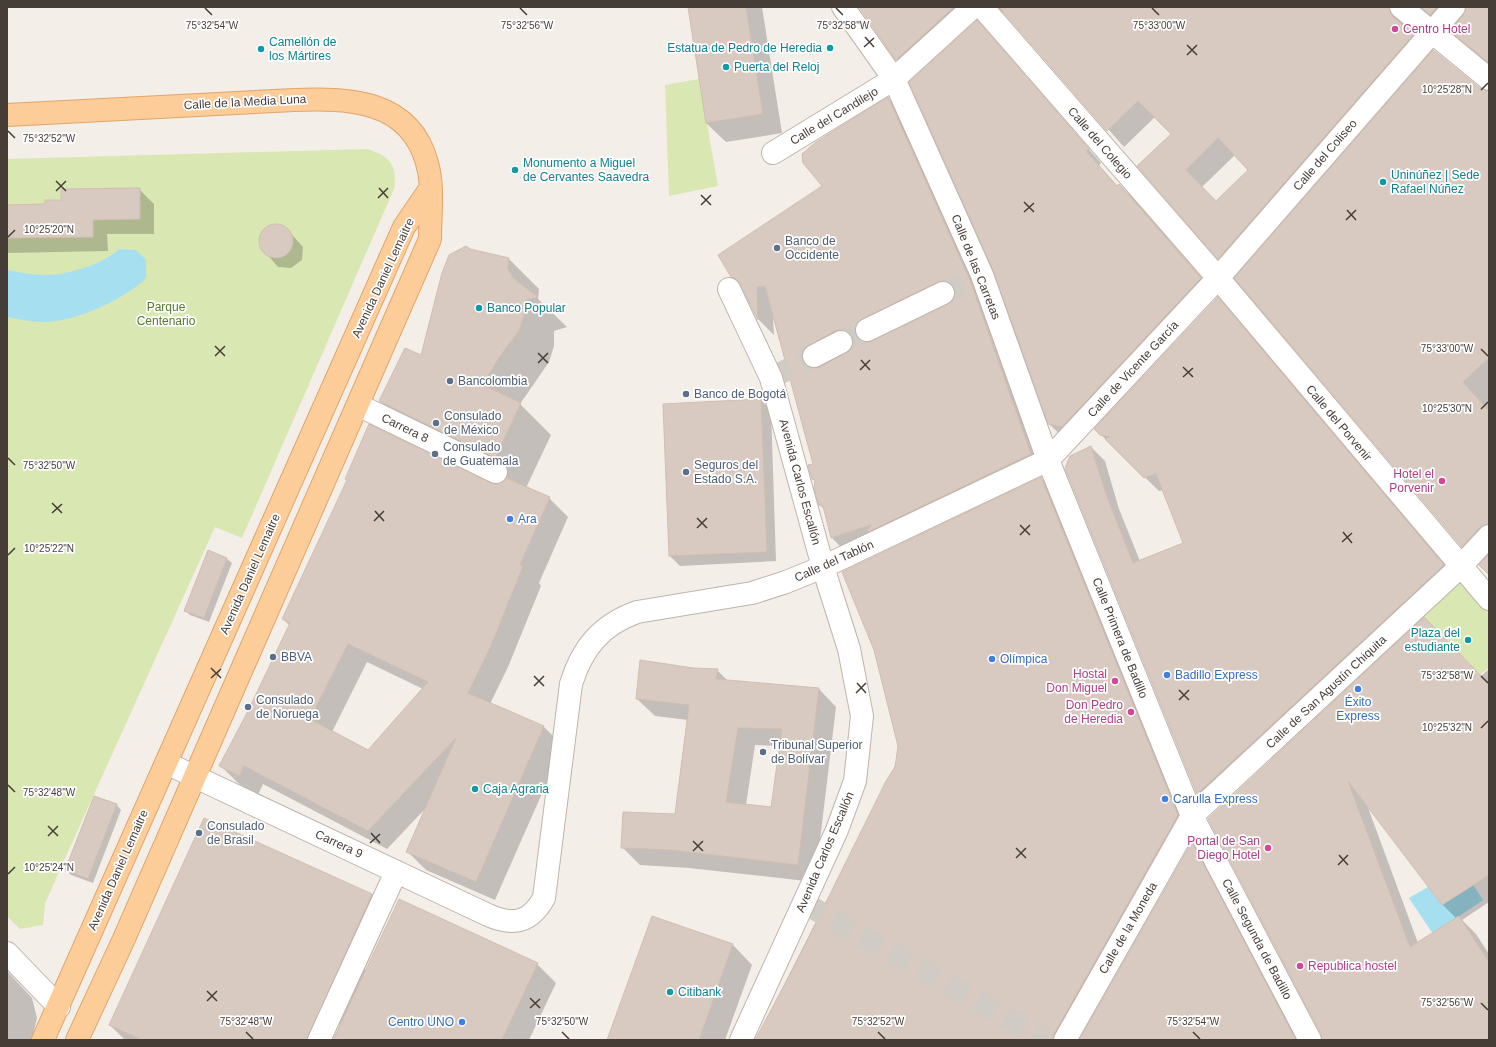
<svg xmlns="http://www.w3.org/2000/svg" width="1496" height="1047" font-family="Arial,sans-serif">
  <rect width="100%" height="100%" fill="#f4eee8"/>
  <path fill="#d9e7b2" d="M699 79 718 186 669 196 665 85Z
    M367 149C389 156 398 164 394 189L242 538 215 527 62 865 45 904 43 925 20 929 7 916V159Z
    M1460 573 1489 605V667L1480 675 1420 613Z"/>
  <path fill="#a6dfef" d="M119 249 136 250 146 260V278C126 298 84 317 56 321 40 324 23 320 7 317V270C19 272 32 275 44 275 65 276 104 264 119 249Z
    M1473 885 1483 900 1433 934 1409 898 1428 887 1442 905Z"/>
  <path fill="#0003" fill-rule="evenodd" d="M689 7H762L782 133 726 142 706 123Z
    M860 7H1489V65L1451 31 1453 26 1448 31 1421 11 1405 23 1406 28 1430 51 1235 275 1139 166 1172 134 1155 117 1124 147 1004 12 988 11 982 14 914 76 897 60ZM1235 155 1249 170 1217 202 1202 187Z
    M977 22 1101 163 1099 165 1118 187 1119 185 1133 198 1214 292 1063 437 1049 424Z
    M1481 90 1489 92V574L1485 560 1484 559 1479 563 1462 546 1236 278Z
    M888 98 905 115 986 297 1047 471 848 554 832 538 825 510 820 505 816 482 813 479 814 465 773 316 774 335 759 320 743 288 732 276 823 187ZM955 297 949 305 872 343 878 335ZM853 346 847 354 818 367 825 361Z
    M139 189 154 204V234H107L108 251 7 253V206L46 205Z
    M272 225 285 227 303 247 302 260 291 268 278 267 260 246 262 233Z
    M470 250 509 259 539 289 538 299 567 327 554 331V346L549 362 520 404 551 435 526 488 549 498 568 517 539 583 541 586 508 667 490 704 544 727 563 746 495 900 426 870 407 851 425 809 387 849 263 784 258 795 239 784 220 765 248 713 290 626 283 619 490 484 498 485 508 479 411 432 380 401 421 356ZM367 662 423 689 369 751 332 732Z
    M1218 298 1231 312 1457 579 1211 808 1198 794 1066 468 1091 447 1105 461 1119 509 1140 561 1184 544 1164 490 1159 491 1095 429Z
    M761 400 771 410 776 561 680 566 670 556Z
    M1041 478 1058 495 1195 833 1077 1040H756Z
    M208 552 227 559 232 563 209 622 190 615 185 610Z
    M693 669 717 670 728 681 819 689 836 707 815 882 689 868 640 865 622 847 676 815 688 720 655 716 637 699ZM755 745 780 746 772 808 746 805Z
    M1489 669V902L1462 920 1476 934 1489 954V1040H1323L1322 1034 1209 819 1481 676ZM1367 805 1443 905 1457 919 1418 943Z
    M95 797 117 805 121 810 93 883 71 875 66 870Z
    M1192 844 1208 860 1303 1040H1081Z
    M372 894 390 913 365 969 366 970 537 964 556 983 529 1040H349L351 1036 339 1024 332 1040H125L110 1025Z
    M652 917 733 945 752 965 725 1040H608Z
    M7 971 32 998 37 1018 32 1040H7Z"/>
  <path fill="#d8cac0" stroke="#d0beb1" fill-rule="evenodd" d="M688 7H746L763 114 706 123Z
    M859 7H954L896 60Z
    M999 7H1389L1393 17 1414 34 1218 259 1137 166 1171 134 1138 101 1107 131ZM1218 138 1248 170 1216 201 1186 170Z
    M1421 7H1437L1430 15Z
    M1466 7H1489V63L1450 31 1463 15Z
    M977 20 1089 149 1086 151 1117 186 1119 184 1201 278 1062 427 1048 424 993 270 909 82Z
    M1433 50 1481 89 1489 91V358L1463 382 1489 411V524L1480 527 1462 547 1234 278Z
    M888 97 970 280 1031 454 866 533 871 525 831 538 823 506 819 505 814 488 815 480 812 479 808 465 813 464 765 286 757 287 758 320 740 284 736 279 731 277 718 255 822 186 803 163 802 154 816 142ZM944 281 950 283 954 287 955 293 954 300 948 304 872 341 866 342 860 340 856 336 855 329 857 323 862 319 938 282ZM842 330 848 332 852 337 853 343 851 349 820 367 813 368 807 366 803 361 802 356 804 349 835 331Z
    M140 188V219L93 220V237L7 238V205L45 204V200H61V189Z
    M259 241a17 17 0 1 1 34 0a17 17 0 1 1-34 0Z
    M466 246 470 249 509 258 508 269 513 278 538 297 524 301V315L519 331 500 356 483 385 521 403 495 458 379 401 405 348 421 355 442 273 449 255Z
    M1218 297 1444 565 1197 794 1065 468 1070 456 1091 446 1106 494 1133 563 1183 543 1156 474 1144 478 1105 439 1109 437 1100 435 1094 429Z
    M761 399 767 552 669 556 663 404Z
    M369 424 491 483 497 484 506 478 550 497 520 565 523 566 490 648 468 693 544 726 476 882 406 852 456 738 368 831 244 766 239 776 219 766 247 713 290 623 282 619 347 480 345 479ZM348 644 428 682 368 750 310 719Z
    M1041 477 1178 815 1054 1034 1053 1040H755L794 967 886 781 895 767 898 746 874 650 842 572Z
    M208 550 227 558 204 618 184 611Z
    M1489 554V575L1479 565Z
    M1424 617 1489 684V875L1442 905 1348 781 1410 947 1459 916 1489 962V1040H1322L1321 1034 1208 819Z
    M640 660 693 668 718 669 716 679 819 688 798 865 671 850 621 848 623 812 675 814 689 705 636 699ZM738 728 782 729 771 807 726 802Z
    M94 796 117 804 88 879 65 870Z
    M204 818 372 894 307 1040H142L109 1025Z
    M1192 842 1296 1040H1079Z
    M399 899 538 963 502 1040H333Z
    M652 916 733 944 699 1040H607Z"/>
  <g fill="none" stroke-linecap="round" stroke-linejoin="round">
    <path stroke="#d1cbc5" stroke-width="22" stroke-dasharray="22 11" stroke-linecap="butt" d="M943 293 982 275
      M841 342 867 330
      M771 378 814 356
      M804 903 1046 1040"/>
    <defs>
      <path id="minor" d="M843 7 894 79 982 275 1048 460 1192 816 1310 1040
        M982 7 1218 278 1489 599
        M1401 7 1489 79
        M773 153 894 79 973 7
        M729 289 771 378 823 567 849 649 862 716 855 781 837 830 741 1040
        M867 330 943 293
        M814 356 841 342
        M358 405 496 472
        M166 763 488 915C513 926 530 923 544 898L571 684C582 648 601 625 637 612L752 593 786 582 823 567 1048 460 1218 278 1454 7
        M7 953 59 1007
        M319 1040 396 872
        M1065 1040 1192 816 1460 567 1489 536"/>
      <path id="major" d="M7 115 294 100C347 98 410 99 427 163 434 187 430 215 430 239L123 941 77 1040
        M43 1040 404 227 430 189"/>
    </defs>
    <use href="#minor" stroke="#bfb4ab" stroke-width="24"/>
    <use href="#major" stroke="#e1a568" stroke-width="24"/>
    <use href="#minor" stroke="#fff" stroke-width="22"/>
    <use href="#major" stroke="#fccc99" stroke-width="22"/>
  </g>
  <path fill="none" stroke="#473d37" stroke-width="1.5" d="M205 8 212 15M520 8 527 15M836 8 843 15M1152 8 1159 15M865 37 874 47M1187 45 1197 55M864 47 874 38M1187 55 1197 45M1481 90 1488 83M8 131 15 138M56 181 66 191M379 188 388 198M56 191 66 181M701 195 711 205M378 198 388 188M1024 202 1034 212M701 205 711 195M1347 210 1356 220M1024 212 1034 203M1346 220 1356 210M8 237 15 230M215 346 225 356M1481 349 1488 356M538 353 548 363M215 356 225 346M861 360 870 370M538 363 548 353M1183 367 1193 377M860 370 870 360M1183 377 1193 368M1481 409 1488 402M8 458 15 465M52 503 62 513M375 511 384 521M52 513 62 504M697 518 707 528M374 521 384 511M1020 525 1030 535M697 528 707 518M1343 532 1352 543M1020 535 1030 525M1342 542 1352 533M8 555 15 548M211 668 221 678M534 676 544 686M1481 676 1488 683M211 678 221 669M857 683 866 693M534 686 544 676M1179 690 1189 700M856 693 866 683M1179 700 1189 690M1481 728 1488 721M8 785 15 792M48 826 58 836M371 833 380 843M48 836 58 826M693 841 703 851M370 843 380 834M1016 848 1026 858M693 851 703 841M1339 855 1348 865M1016 858 1026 848M1338 865 1348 855M8 874 15 867M207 991 217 1001M530 998 540 1008M207 1001 217 991M1481 1003 1488 1010M530 1008 540 999M246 1032 253 1039M562 1032 569 1039M878 1032 885 1039M1193 1032 1200 1039"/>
  <g fill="#d1479c" stroke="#fff" stroke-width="1.5">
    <circle cx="1395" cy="29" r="4"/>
    <circle cx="1442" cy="481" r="4"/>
    <circle cx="1115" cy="681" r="4"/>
    <circle cx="1131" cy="712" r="4"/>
    <circle cx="1268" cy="848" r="4"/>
    <circle cx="1300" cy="966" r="4"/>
  </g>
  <g fill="#0f9aa8" stroke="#fff" stroke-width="1.5">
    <circle cx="830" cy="48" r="4"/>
    <circle cx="261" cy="49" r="4"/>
    <circle cx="726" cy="67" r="4"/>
    <circle cx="515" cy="170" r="4"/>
    <circle cx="1383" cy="182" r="4"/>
    <circle cx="479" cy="308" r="4"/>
    <circle cx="1468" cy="640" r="4"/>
    <circle cx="475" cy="789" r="4"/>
    <circle cx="670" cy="992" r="4"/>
  </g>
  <g fill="#5c6f8a" stroke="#fff" stroke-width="1.5">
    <circle cx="777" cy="248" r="4"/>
    <circle cx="450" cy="381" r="4"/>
    <circle cx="686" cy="394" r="4"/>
    <circle cx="436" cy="423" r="4"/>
    <circle cx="435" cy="454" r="4"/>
    <circle cx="686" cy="472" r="4"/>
    <circle cx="273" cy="657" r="4"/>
    <circle cx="248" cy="707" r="4"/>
    <circle cx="763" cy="752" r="4"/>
    <circle cx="199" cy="833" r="4"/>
  </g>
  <g fill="#3f7fe0" stroke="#fff" stroke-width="1.5">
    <circle cx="510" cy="519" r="4"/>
    <circle cx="992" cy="659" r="4"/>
    <circle cx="1167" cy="675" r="4"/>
    <circle cx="1358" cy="689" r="4"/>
    <circle cx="1165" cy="799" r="4"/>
    <circle cx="462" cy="1022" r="4"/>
  </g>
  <g text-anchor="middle" stroke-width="3.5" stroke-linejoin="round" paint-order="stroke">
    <g font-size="12" fill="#b23c85" stroke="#fff" text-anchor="end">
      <text x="1403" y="33" text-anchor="start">Centro Hotel</text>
      <text x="1434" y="478">Hotel el<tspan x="1434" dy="14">Porvenir</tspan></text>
      <text x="1107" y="678">Hostal<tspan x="1107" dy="14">Don Miguel</tspan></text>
      <text x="1123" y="709">Don Pedro<tspan x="1123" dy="14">de Heredia</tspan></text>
      <text x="1260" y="845">Portal de San<tspan x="1260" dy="14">Diego Hotel</tspan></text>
      <text x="1308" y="970" text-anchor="start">Republica hostel</text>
    </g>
    <g font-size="12" fill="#0d838f" stroke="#fff" text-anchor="start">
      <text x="269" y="46">Camellón de<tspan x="269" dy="14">los Mártires</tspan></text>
      <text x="822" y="52" text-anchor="end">Estatua de Pedro de Heredia</text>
      <text x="734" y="71">Puerta del Reloj</text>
      <text x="523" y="167">Monumento a Miguel<tspan x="523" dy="14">de Cervantes Saavedra</tspan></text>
      <text x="1391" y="179">Uninúñez | Sede<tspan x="1391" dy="14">Rafael Núñez</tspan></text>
      <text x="487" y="312">Banco Popular</text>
      <text x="1460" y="637" text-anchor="end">Plaza del<tspan x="1460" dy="14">estudiante</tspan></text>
      <text x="483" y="793">Caja Agraria</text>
      <text x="678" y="996">Citibank</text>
    </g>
    <g font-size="12" fill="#473d37" stroke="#fff">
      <text transform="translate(245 102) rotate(-3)" y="4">Calle de la Media Luna</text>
      <text transform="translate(834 116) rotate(-31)" y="4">Calle del Candilejo</text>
      <text transform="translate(1100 143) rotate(49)" y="4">Calle del Colegio</text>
      <text transform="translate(1325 155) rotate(-49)" y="4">Calle del Coliseo</text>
      <text transform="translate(976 267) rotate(68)" y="4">Calle de las Carretas</text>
      <text transform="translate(383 278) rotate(-65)" y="4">Avenida Daniel Lemaitre</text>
      <text transform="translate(1133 369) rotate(-47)" y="4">Calle de Vicente García</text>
      <text transform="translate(1339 423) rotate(50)" y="4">Calle del Porvenir</text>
      <text transform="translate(405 428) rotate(26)" y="4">Carrera 8</text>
      <text transform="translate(800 482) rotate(75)" y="4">Avenida Carlos Escallón</text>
      <text transform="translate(834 561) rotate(-24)" y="4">Calle del Tablón</text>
      <text transform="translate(250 574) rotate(-66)" y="4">Avenida Daniel Lemaitre</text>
      <text transform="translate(1120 638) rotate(68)" y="4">Calle Primera de Badillo</text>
      <text transform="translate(1326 692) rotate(-43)" y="4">Calle de San Agustín Chiquita</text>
      <text transform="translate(339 844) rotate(25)" y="4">Carrera 9</text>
      <text transform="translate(825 852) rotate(-67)" y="4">Avenida Carlos Escallón</text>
      <text transform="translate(118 870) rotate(-66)" y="4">Avenida Daniel Lemaitre</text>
      <text transform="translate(1128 928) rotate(-60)" y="4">Calle de la Moneda</text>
      <text transform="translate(1257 939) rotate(62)" y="4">Calle Segunda de Badillo</text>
    </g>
    <g font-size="12" fill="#4e5e75" stroke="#fff" text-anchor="start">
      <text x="785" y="245">Banco de<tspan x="785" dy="14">Occidente</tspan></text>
      <text x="458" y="385">Bancolombia</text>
      <text x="694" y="398">Banco de Bogotá</text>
      <text x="444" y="420">Consulado<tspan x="444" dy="14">de México</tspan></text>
      <text x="443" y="451">Consulado<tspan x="443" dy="14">de Guatemala</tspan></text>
      <text x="694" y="469">Seguros del<tspan x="694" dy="14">Estado S.A.</tspan></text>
      <text x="281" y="661">BBVA</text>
      <text x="256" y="704">Consulado<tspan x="256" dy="14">de Noruega</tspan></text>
      <text x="771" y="749">Tribunal Superior<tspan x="771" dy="14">de Bolívar</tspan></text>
      <text x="207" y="830">Consulado<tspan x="207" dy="14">de Brasil</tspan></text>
    </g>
    <g font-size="12" fill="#57782b" stroke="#fff">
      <text x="166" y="311">Parque<tspan x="166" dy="14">Centenario</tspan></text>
    </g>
    <g font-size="12" fill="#366cbe" stroke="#fff" text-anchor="start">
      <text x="518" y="523">Ara</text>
      <text x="1000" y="663">Olímpica</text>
      <text x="1175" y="679">Badillo Express</text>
      <text x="1358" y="706" text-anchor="middle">Éxito<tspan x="1358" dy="14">Express</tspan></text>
      <text x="1173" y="803">Carulla Express</text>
      <text x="454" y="1026" text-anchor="end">Centro UNO</text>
    </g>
  </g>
  <g font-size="10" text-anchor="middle" fill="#473d37" stroke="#fff" stroke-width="3.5" stroke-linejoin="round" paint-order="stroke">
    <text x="212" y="29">75°32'54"W</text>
    <text x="527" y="29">75°32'56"W</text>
    <text x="843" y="29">75°32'58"W</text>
    <text x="1159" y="29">75°33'00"W</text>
    <text x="1447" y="93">10°25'28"N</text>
    <text x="49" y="142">75°32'52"W</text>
    <text x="49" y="233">10°25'20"N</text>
    <text x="1447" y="352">75°33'00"W</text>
    <text x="1447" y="412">10°25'30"N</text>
    <text x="49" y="469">75°32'50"W</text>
    <text x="49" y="552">10°25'22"N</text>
    <text x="1447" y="679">75°32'58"W</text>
    <text x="1447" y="731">10°25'32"N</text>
    <text x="49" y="796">75°32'48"W</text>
    <text x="49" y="871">10°25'24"N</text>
    <text x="1447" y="1006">75°32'56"W</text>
    <text x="246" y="1025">75°32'48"W</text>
    <text x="562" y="1025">75°32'50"W</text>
    <text x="878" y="1025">75°32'52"W</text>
    <text x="1193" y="1025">75°32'54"W</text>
  </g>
  <rect width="1496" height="1047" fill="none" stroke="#473d37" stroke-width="16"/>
</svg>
